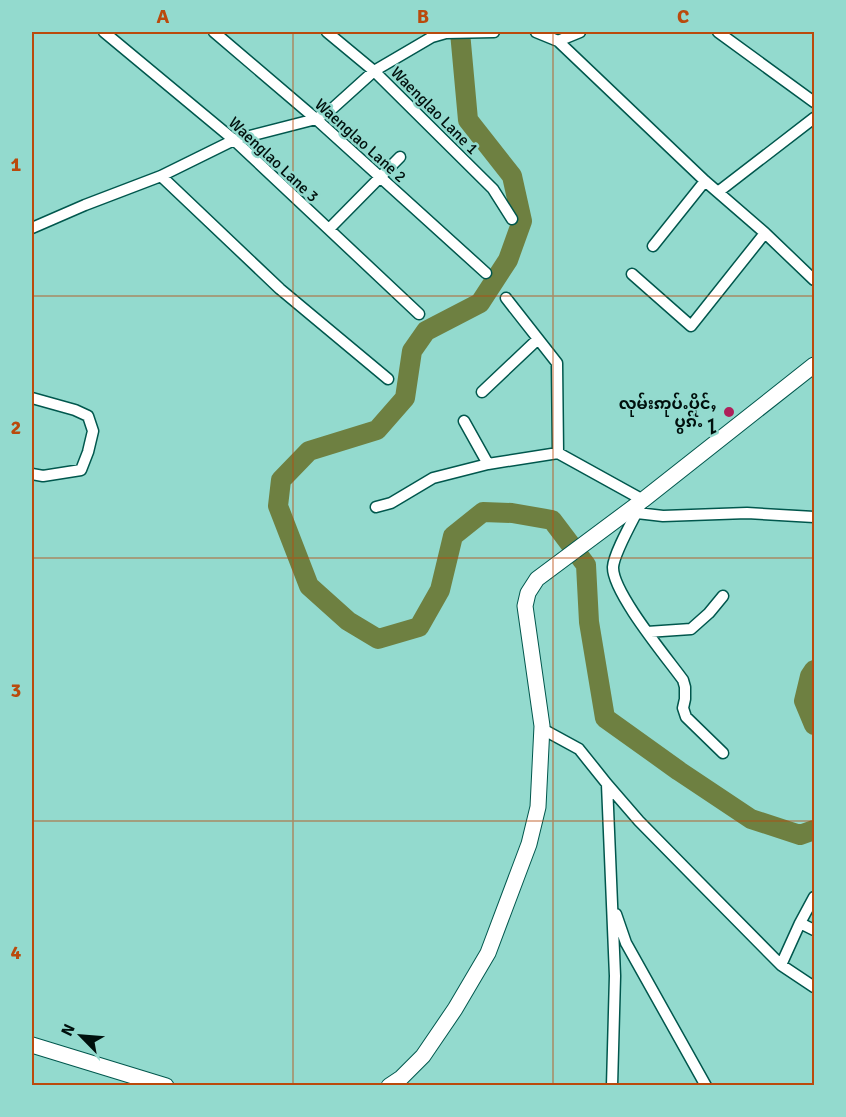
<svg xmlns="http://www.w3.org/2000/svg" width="846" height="1117" font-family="Signika,'Noto Sans Myanmar',sans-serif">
  <rect width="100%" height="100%" fill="#93dace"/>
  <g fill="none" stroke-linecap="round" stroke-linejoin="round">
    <path stroke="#6e8041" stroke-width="20" d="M460 32 468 120 512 176 522 221 508 260 480 303 426 331 412 351 405 398 377 430 309 451 281 480 278 506 309 586 348 621 378 639 419 627 440 590 453 536 483 512 512 513 552 520 586 565 589 622 605 718 679 771 751 819 800 835 814 830
      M814 670 810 676 804 701 814 725"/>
    <defs>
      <path id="minor" d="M104 32 234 140 419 314
        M214 32 316 119 486 273
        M327 32 374 71 493 189 512 219
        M536 32 558 41 705 181 765 233 814 280
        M718 32 814 102
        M558 41 580 32
        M161 176 280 289 388 379
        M718 192 814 118
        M32 228 85 205 161 176 234 140 316 119 333 108 374 71 432 37 446 33 494 32
        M329 229 400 157
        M653 246 705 181
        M632 274 691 326 765 233
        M506 298 557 363 558 453
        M482 392 538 339
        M32 398 75 410 88 416 93 431 88 452 81 470 43 476 32 474
        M464 421 488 464
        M376 507 391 503 433 478 488 464 558 453 643 500C636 515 614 552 613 567 612 592 667 658 683 680L685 687V699L683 708 686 717 723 753
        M637 513 663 516 747 513 814 517
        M647 632 691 629 709 613 723 596
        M542 726 546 731 579 749 607 784 639 821 698 881 781 965 814 987
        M607 784 615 976 612 1086
        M616 914 626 943 706 1086
        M800 923 814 930
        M781 965 800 923 814 897"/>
      <path id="secondary" d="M32 1045 166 1086
        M389 1086 401 1078 423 1056 455 1009 488 953 529 844 538 807 542 726 525 606 528 593 537 579 643 500 814 365"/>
    </defs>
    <use href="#minor" stroke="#00574d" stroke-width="13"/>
    <use href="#secondary" stroke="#00574d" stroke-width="17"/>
    <use href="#minor" stroke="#fff" stroke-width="10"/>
    <use href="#secondary" stroke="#fff" stroke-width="15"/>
  </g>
  <path fill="none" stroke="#ba4a0c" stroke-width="1.5" stroke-opacity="0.55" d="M293 32V1086M553 32V1086M32 296H814M32 558H814M32 821H814"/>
  <circle fill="#ae205a" stroke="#93dace" stroke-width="2" cx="729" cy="412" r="6"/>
  <g text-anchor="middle" stroke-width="5" stroke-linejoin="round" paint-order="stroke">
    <g font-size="16" fill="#00100d" stroke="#93dace">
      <text transform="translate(435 110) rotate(45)" y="6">Waenglao Lane 1</text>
      <text transform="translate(361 140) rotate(42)" y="6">Waenglao Lane 2</text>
      <text transform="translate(274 159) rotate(43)" y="6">Waenglao Lane 3</text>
    </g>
    <g font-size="16" font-weight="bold" fill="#00100d" stroke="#93dace" text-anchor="end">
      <text x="717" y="409">လုမ်းဢုပ်ႉပိူင်ႇ<tspan x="717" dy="18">ပွၵ်ႉ ႑</tspan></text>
    </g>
  </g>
  <rect width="846" height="1117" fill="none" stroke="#93dace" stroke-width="66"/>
  <g transform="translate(81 1036) rotate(295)" stroke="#93dace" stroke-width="4.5" paint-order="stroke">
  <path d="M0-4.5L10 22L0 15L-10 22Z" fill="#00100d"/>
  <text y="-9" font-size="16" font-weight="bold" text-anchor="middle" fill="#00100d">N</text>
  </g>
  <rect x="33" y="33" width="780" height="1051" fill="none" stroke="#ba4a0c" stroke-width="2"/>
  <g font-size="20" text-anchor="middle" font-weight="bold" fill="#ba4a0c">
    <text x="163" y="23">A</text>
    <text x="423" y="23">B</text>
    <text x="683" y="23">C</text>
    <text x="16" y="171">1</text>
    <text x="16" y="434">2</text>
    <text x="16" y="697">3</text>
    <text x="16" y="959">4</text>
  </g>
</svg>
